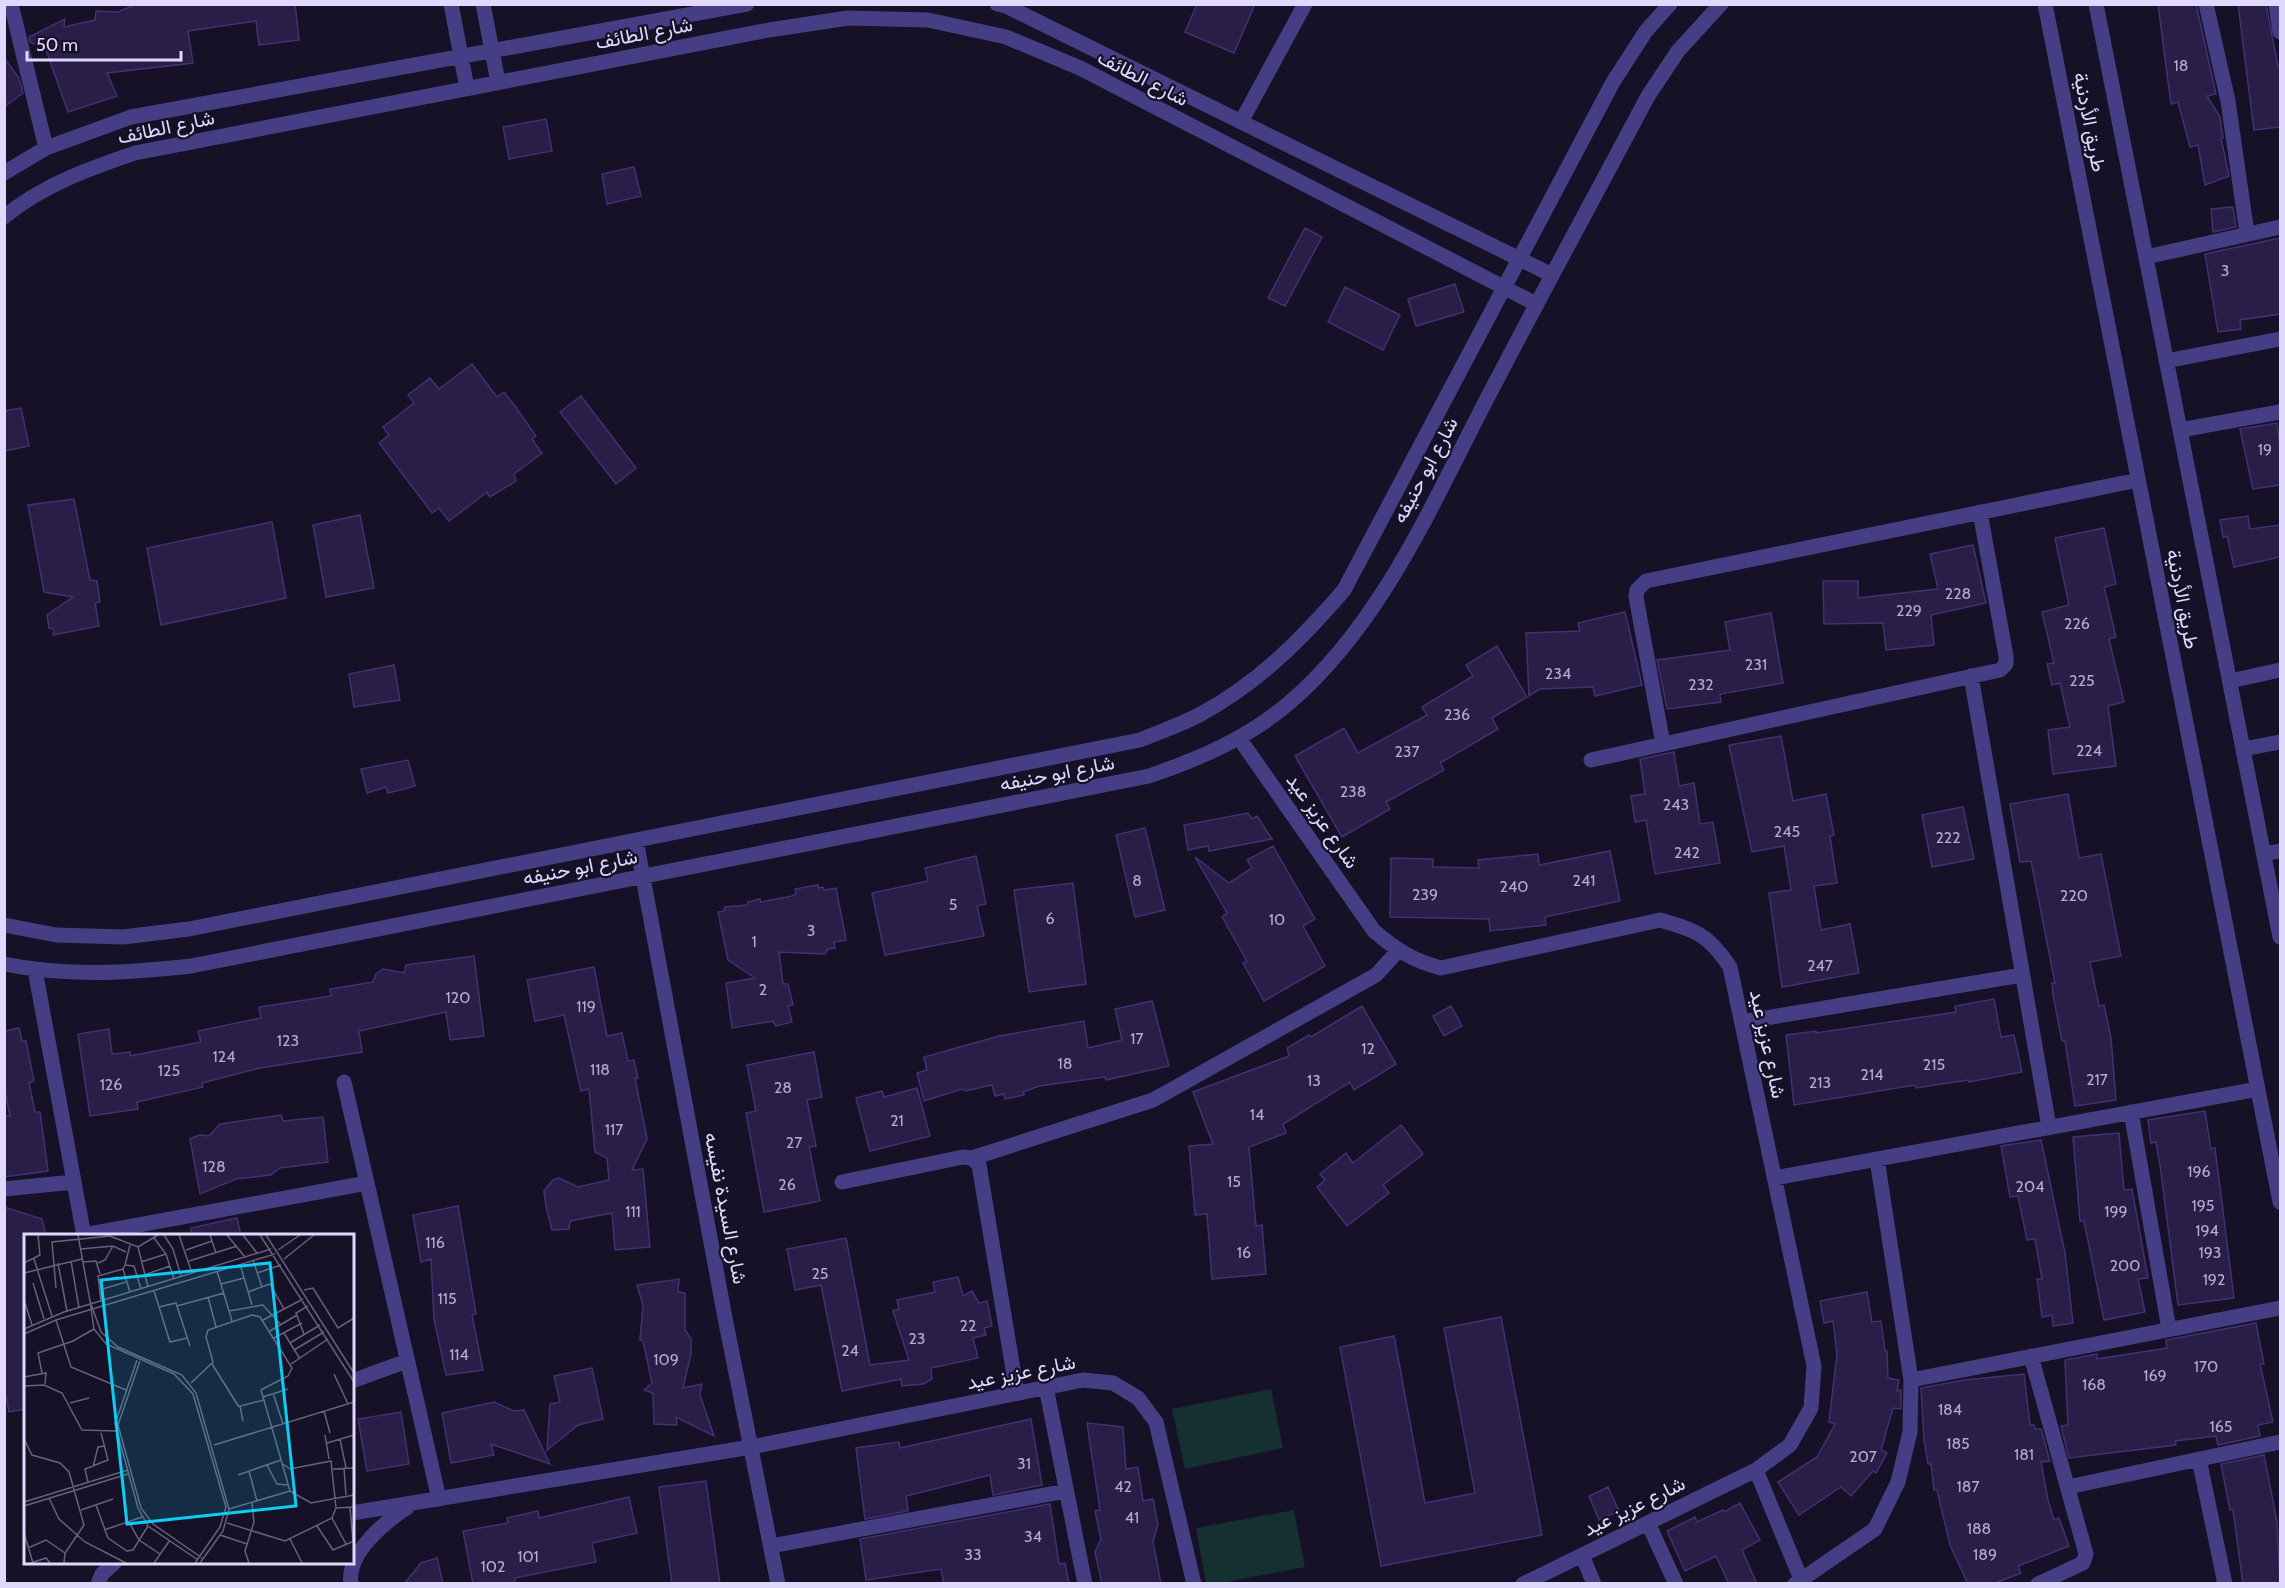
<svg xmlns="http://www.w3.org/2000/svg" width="2285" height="1588" font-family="Cabin,Vazirmatn,sans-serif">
  <rect width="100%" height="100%" fill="#161127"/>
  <path fill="#143031" d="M1271 1389 1283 1448 1185 1469 1172 1409Z
    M1294 1510 1305 1567 1221 1583H1206L1196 1528Z"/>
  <path fill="#291e47" stroke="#423172" stroke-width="1.5" d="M137 4H295L299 40 259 45 256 21 188 31 193 63 107 73 117 96 68 112 46 50 30 42 29 37 65 19 64 27 95 20 96 11 118 12Z
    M1197 4H1255L1234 53 1185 32Z
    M2158 4H2196L2216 94 2207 96 2220 117 2223 138H2221L2229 176 2205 185 2198 145 2190 147 2178 102 2171 104Z
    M2238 4H2266L2278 67H2280V127L2254 130Z
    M4 58 19 78 23 93 4 107Z
    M546 119 552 151 509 159 503 127Z
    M634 167 641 196 607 204 602 174Z
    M2233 207 2236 227 2213 232 2211 209Z
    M1305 228 1322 237 1285 306 1268 298Z
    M2280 238V314L2240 320 2241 329 2218 332 2205 254Z
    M1455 284 1464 312 1416 326 1408 299Z
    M1345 287 1400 315 1383 350 1328 322Z
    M472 364 497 397 504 392 515 406 536 436 532 439 542 453 514 474 516 481 490 497 487 492 449 521 439 508 432 513 379 443 389 435 383 427 414 403 408 395 430 378 439 389Z
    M581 396 636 468 616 484 560 412Z
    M21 408 29 446 4 451V411Z
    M2277 423 2280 447V485L2253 489 2240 429Z
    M74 499 90 580 97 581 100 602 95 603 99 626 53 635 54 629 49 628 47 615 73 597 44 592 28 505Z
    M360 515 374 588 326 597 313 525Z
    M2248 516 2250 529 2280 525V557L2234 567 2227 536 2223 537 2220 520Z
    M272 522 286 598 161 625 147 548Z
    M2104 528 2116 584 2104 587 2116 637 2109 639 2124 702 2108 706 2116 766 2053 774 2048 730 2070 727 2060 683 2052 685 2047 664 2054 663 2042 612 2069 605 2055 538Z
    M1973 545 1986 603 1931 615 1934 645 1886 650 1883 623 1824 624 1823 581H1858V598L1938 589 1930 554Z
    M1625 612 1642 685 1595 696 1593 687 1540 689 1529 696 1526 633 1580 631 1578 623Z
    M1771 613 1783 683 1720 694 1721 702 1667 709 1657 660 1730 650 1725 622Z
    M1497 646 1527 697 1492 718 1498 729 1440 763 1444 770 1386 802 1390 809 1342 837 1295 756 1344 728 1358 753 1427 715 1422 707 1473 676 1466 665Z
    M394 665 400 700 354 707 349 674Z
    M1781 736 1793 801 1826 794 1834 835 1830 836 1837 883 1814 886 1821 930 1850 924 1859 973 1782 987 1769 893 1791 890 1784 846 1752 852 1729 745Z
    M1674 752 1679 786 1694 783 1700 824 1713 822 1720 863 1655 874 1646 820 1635 822 1631 796 1645 794 1640 759Z
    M408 760 415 786 388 793 386 787 367 793 361 769Z
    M2068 794 2079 858 2101 854 2121 956 2090 962 2099 1006 2104 1005 2111 1038 2116 1100 2075 1106 2065 1041H2062L2053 995 2052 983H2055L2031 861 2020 862 2010 804Z
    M1963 807 1974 859 1932 867 1922 815Z
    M1248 813 1252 819 1257 816 1272 839 1209 851 1208 846 1188 850 1184 825Z
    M1145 828 1165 910 1135 917 1116 835Z
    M1273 846 1315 919 1303 926 1325 966 1264 1001 1243 963 1247 961 1222 917 1227 913 1195 857 1229 883 1252 868 1247 860Z
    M1610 851 1620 901 1545 917 1546 925 1490 931 1489 919 1390 917 1391 858 1433 859V867L1479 868 1478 860 1538 854 1539 865Z
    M976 856 986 904 977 906 984 936 885 955 872 893 928 881 925 868Z
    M1073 883 1086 984 1029 992 1014 890Z
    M818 885V888L823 887 824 890 836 888 846 940 834 942 835 948 828 949 825 954 779 952 783 984H788L793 1005 788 1006 792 1022 776 1026 773 1021 732 1028 726 983 755 978 728 960 718 912 724 911 725 907 747 905 748 902 760 899 761 902 792 896 796 894 795 889Z
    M474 956 484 1036 450 1040 446 1012 414 1019 359 1031 362 1052 260 1068 202 1083 203 1087 137 1102 138 1109 90 1116 78 1034 109 1029 112 1054 130 1052V1056L201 1042 198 1031 261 1018 259 1007 331 996 330 989 373 982 376 974 383 969 404 973 406 965Z
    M594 967 607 1036 622 1033 628 1061 634 1060 638 1078H635L647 1139 632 1170 643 1169 650 1247 615 1250 612 1213 570 1221 569 1229 552 1230 546 1207 544 1191 553 1180 559 1178 578 1187 609 1180 607 1158 595 1152 589 1089 581 1091 564 1015 535 1021 527 980Z
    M1994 999 2001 1037 2014 1035 2022 1072 1969 1082 1968 1080 1916 1088 1915 1085 1794 1105 1786 1035 1816 1031V1033L1956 1012 1955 1006Z
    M1152 1001 1169 1066 1106 1080 1105 1077 1039 1086 1023 1092 1024 1095 1005 1099 1004 1094 995 1096 992 1085 965 1091 962 1089 924 1101 917 1073 927 1070 924 1057 999 1036 1084 1021 1088 1048 1122 1040 1115 1009Z
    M1362 1006 1396 1064 1354 1090 1350 1082 1283 1124 1286 1133 1249 1147 1256 1226 1262 1225 1266 1274 1212 1279 1207 1214 1195 1215 1189 1146 1213 1144 1193 1092 1289 1056 1287 1048 1309 1035 1311 1037Z
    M1451 1006 1462 1026 1444 1036 1433 1016Z
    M19 1028 22 1041H26L34 1081 29 1083 35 1112H40L48 1171 4 1177V1116H10L4 1086V1031Z
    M814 1052 822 1097 807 1100 816 1146 809 1147 820 1201 764 1212 746 1113 756 1111 747 1065Z
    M917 1088 930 1136 870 1151 856 1098 882 1091 884 1097Z
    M2205 1111 2211 1149 2215 1148 2234 1298 2178 1305 2161 1172 2156 1142 2151 1143 2148 1120Z
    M281 1115 283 1121 323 1117 328 1162 280 1168 271 1175 236 1179 200 1194 190 1139 199 1135 209 1136 220 1124Z
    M1401 1125 1423 1154 1383 1185 1389 1193 1347 1226 1317 1187 1325 1180 1320 1174 1346 1153 1353 1163Z
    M2119 1133 2124 1190 2132 1189 2148 1278 2138 1279 2145 1312 2104 1320 2084 1221H2080L2073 1137Z
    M2041 1140 2065 1253 2073 1323 2053 1326 2052 1315 2042 1317 2037 1279H2042L2035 1239 2027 1240 2018 1196 2010 1197 2001 1146Z
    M458 1206 476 1314 472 1315 483 1370 446 1375 434 1319 431 1259 421 1262 413 1215Z
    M4 1207 42 1219 46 1236H26V1409L9 1412 4 1386Z
    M237 1218 241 1236H192L191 1228Z
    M846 1238 870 1365 909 1360 893 1311 899 1309 897 1300 935 1292 933 1282 958 1277 963 1296 972 1291 979 1303 987 1301 992 1326 984 1328 986 1335 973 1338 978 1358 931 1368 932 1379 923 1384 902 1386 901 1379 842 1391 821 1285 795 1290 787 1249Z
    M679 1279 678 1292 685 1293V1330L691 1339V1354L683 1388 702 1384 700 1395 714 1436 676 1417 677 1425 654 1424 653 1393 644 1390 652 1383 643 1341 640 1340 643 1305 637 1285Z
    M1867 1292 1872 1322 1881 1321 1885 1351H1887L1888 1378 1899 1380 1897 1391 1901 1390V1409L1893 1408 1881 1450 1887 1453 1876 1473 1873 1471 1851 1496 1841 1487 1799 1515 1778 1482 1817 1457 1835 1424 1829 1422 1837 1354 1833 1321 1824 1323 1820 1301Z
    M1501 1317 1542 1535 1381 1566 1340 1347 1394 1336 1425 1503 1475 1493 1444 1328Z
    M2256 1323 2264 1364H2260L2273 1422 2258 1425 2260 1436 2218 1445 2216 1436 2175 1441 2176 1445 2069 1458 2061 1426 2068 1425 2065 1360 2097 1354V1359L2167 1348 2166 1340Z
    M592 1368 603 1419 578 1425 547 1450 550 1404 560 1402 554 1376Z
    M2024 1374 2030 1425H2034L2035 1429H2041L2050 1461 2041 1462 2048 1500 2054 1520 2059 1518 2069 1546 2018 1566 2021 1573 1993 1584H1968L1950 1545 1937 1490H1934L1931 1464H1928L1924 1440 1921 1388 1964 1380Z
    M494 1402 514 1411 524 1410 550 1464 491 1444 494 1455 451 1463 442 1413Z
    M401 1412 409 1464 367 1471 358 1419Z
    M1031 1419 1042 1485 993 1495 990 1475 906 1496 908 1511 865 1519 856 1448 899 1442 900 1448Z
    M1087 1423 1123 1427 1126 1469 1138 1467 1143 1501 1153 1499 1158 1525 1153 1541 1161 1584H1102L1095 1552 1101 1539 1095 1511 1100 1510Z
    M2264 1455 2277 1522 2280 1584H2243L2233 1510H2230L2221 1464Z
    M706 1481 720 1584H672L659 1487Z
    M1608 1487 1619 1511 1599 1520 1589 1496Z
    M629 1497 637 1533 592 1543 596 1562 515 1578V1582L506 1584H473L463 1531 508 1523 507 1518 538 1511 539 1518Z
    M1740 1503 1760 1540 1742 1550 1757 1584H1729L1716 1556 1685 1571 1667 1531 1695 1517 1697 1522 1723 1510 1724 1512Z
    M1050 1504 1059 1564 1065 1563 1069 1584H944L941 1569 866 1580 860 1539Z
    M437 1558 443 1584H404L421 1563Z"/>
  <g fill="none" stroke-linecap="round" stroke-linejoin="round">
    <path stroke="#463e84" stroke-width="15" d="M11 4 46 148
      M451 4 467 88
      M483 4 498 82
      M997 4 1006 6 1552 275
      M2045 4 2280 1202
      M2096 4 2280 937
      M2206 4 2228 101 2247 233
      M2276 4 2280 32
      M1241 122 1305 4
      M4 173 46 148 131 117 747 4
      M4 217C43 185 88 169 135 153L769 30 848 18 928 20 1006 37 1080 68 1536 304
      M2146 257 2280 227
      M2166 361 2280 339
      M2180 430 2280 412
      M1971 676 2049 1127
      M2230 681 2280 670
      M1239 738 1374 931C1396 950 1414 961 1441 968L1660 920C1696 930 1709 935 1730 967L1814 1366 1811 1408 1790 1445 1756 1470 1523 1584
      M1663 744 1636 597 1637 590 1646 581 2138 480
      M2243 749 2280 742
      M1591 760 2000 670 2006 664V656L1980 512
      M636 840 726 1323 778 1584
      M2264 854 2280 851
      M4 925 56 935 123 937 189 929 1140 740C1159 732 1180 725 1199 715 1257 684 1301 640 1344 590L1613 82 1646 31 1670 4
      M4 964C69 977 127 973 191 966L1149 776C1199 759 1248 738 1289 703 1384 622 1435 497 1492 389 1543 291 1596 194 1648 96L1678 51 1721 4
      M35 970 84 1236
      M1742 1022 2022 975
      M344 1082 439 1499
      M2131 1112 2169 1329
      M972 1158 1153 1100 1376 975 1398 951
      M1774 1178 2258 1089
      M842 1182 963 1157 972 1158 979 1165 1017 1393
      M4 1189 74 1182
      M84 1235 367 1183
      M2031 1356 2086 1554 2083 1563 2038 1584
      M1911 1380 2280 1308
      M352 1381 407 1361
      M1046 1387 1085 1584
      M2199 1459 2225 1584
      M1756 1470 1803 1584
      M2068 1487 2280 1442
      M352 1513 751 1447 1083 1380 1113 1383 1138 1398 1156 1422 1194 1584
      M1648 1523 1676 1584
      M771 1546 1066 1491
      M1582 1555 1594 1584
      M98 1584 102 1574 115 1562
      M351 1584C346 1553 386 1521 408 1507
      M1795 1584 1875 1529 1898 1482 1910 1432 1911 1380 1877 1159"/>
  </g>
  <g text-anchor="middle" stroke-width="4.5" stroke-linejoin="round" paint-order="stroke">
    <g font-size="16" fill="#b2aad0">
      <text x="2181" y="71">18</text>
      <text x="2225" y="276">3</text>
      <text x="2265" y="455">19</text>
      <text x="1958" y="599">228</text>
      <text x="1909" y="616">229</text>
      <text x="2077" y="629">226</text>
      <text x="1756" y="670">231</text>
      <text x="1558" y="679">234</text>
      <text x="2082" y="686">225</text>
      <text x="1701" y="690">232</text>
      <text x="1457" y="720">236</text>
      <text x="2089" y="756">224</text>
      <text x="1407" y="757">237</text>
      <text x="1353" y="797">238</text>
      <text x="1676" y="810">243</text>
      <text x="1787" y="837">245</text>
      <text x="1948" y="843">222</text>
      <text x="1687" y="858">242</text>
      <text x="1137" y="886">8</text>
      <text x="1584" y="886">241</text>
      <text x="1514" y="892">240</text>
      <text x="1425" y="900">239</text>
      <text x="2074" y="901">220</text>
      <text x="953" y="910">5</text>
      <text x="1050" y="924">6</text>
      <text x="1277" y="925">10</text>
      <text x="811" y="936">3</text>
      <text x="754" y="947">1</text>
      <text x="1820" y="971">247</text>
      <text x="763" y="995">2</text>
      <text x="458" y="1003">120</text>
      <text x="586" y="1012">119</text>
      <text x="1137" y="1044">17</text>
      <text x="288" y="1046">123</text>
      <text x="1368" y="1054">12</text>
      <text x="224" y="1062">124</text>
      <text x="1065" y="1069">18</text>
      <text x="1934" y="1070">215</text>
      <text x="600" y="1075">118</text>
      <text x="169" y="1076">125</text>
      <text x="1872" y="1080">214</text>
      <text x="2097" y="1085">217</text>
      <text x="1314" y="1086">13</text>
      <text x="1820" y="1088">213</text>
      <text x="111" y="1090">126</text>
      <text x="783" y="1093">28</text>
      <text x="1257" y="1120">14</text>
      <text x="897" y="1126">21</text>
      <text x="614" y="1135">117</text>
      <text x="794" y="1148">27</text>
      <text x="214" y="1172">128</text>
      <text x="2199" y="1177">196</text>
      <text x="1234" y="1187">15</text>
      <text x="787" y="1190">26</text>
      <text x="2030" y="1192">204</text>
      <text x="2203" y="1211">195</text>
      <text x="633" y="1217">111</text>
      <text x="2116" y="1217">199</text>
      <text x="2207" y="1236">194</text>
      <text x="435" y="1248">116</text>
      <text x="1244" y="1258">16</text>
      <text x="2210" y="1258">193</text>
      <text x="2125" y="1271">200</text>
      <text x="820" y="1279">25</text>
      <text x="2214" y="1285">192</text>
      <text x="447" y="1304">115</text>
      <text x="968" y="1331">22</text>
      <text x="917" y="1344">23</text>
      <text x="850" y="1356">24</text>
      <text x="459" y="1360">114</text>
      <text x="666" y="1365">109</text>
      <text x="2206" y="1372">170</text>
      <text x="2155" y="1381">169</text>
      <text x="2094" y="1390">168</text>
      <text x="1950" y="1415">184</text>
      <text x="2221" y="1432">165</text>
      <text x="1958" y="1449">185</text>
      <text x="2024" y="1460">181</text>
      <text x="1863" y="1462">207</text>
      <text x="1024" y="1469">31</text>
      <text x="1123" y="1492">42</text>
      <text x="1968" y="1492">187</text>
      <text x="1132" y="1523">41</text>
      <text x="1979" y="1534">188</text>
      <text x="1033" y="1542">34</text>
      <text x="973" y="1560">33</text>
      <text x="1985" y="1560">189</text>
      <text x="528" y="1562">101</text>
      <text x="493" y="1572">102</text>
    </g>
    <g font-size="20" fill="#e0d9fd" stroke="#161127">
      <text transform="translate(644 33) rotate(-11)" y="7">شارع الطائف</text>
      <text transform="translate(1143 78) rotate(27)" y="7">شارع الطائف</text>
      <text transform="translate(2090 122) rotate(79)" y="7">طريق الأردنية</text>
      <text transform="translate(166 127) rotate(-12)" y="7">شارع الطائف</text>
      <text transform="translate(1425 470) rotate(-62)" y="7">شارع ابو حنيفه</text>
      <text transform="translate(2183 599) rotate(79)" y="7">طريق الأردنية</text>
      <text transform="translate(1057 773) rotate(-11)" y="7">شارع ابو حنيفه</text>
      <text transform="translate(1323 821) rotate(55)" y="7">شارع عزيز عيد</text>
      <text transform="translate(580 867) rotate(-11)" y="7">شارع ابو حنيفه</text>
      <text transform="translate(1768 1044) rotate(78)" y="7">شارع عزيز عيد</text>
      <text transform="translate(726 1208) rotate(79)" y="7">شارع السيدة نفيسه</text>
      <text transform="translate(1021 1372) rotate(-11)" y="7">شارع عزيز عيد</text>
      <text transform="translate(1634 1506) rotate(-26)" y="7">شارع عزيز عيد</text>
    </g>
  </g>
  <g transform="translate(24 1234)">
    <rect width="330" height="330" fill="#161127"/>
    <path fill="none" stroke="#67617d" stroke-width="1.5" d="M54 1 66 67 77 98 94 113 158 141 172 159 205 275 199 297 176 329M140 1 149 15 157 42M155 1 168 39M186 1 192 19M203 1 221 23M219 1 233 19M236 1 330 148M242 1 330 139M130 4 142 20 150 45M114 13 124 53M57 15 89 12 102 18M162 16 188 7M254 16 276 1M10 25 28 82M260 25 290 1M229 26 238 53M47 27 55 74M165 27 213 12M59 28 72 27 76 40M117 28 142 20M0 29 16 21 14 1M34 29 43 77M74 29 81 26 89 12M216 30 228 71M101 31 106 11M193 37 208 87M0 39 58 25M233 39 257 31M120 41 146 32M74 48 94 43M9 49 20 85M197 50 220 44M32 54 28 8 86 2 114 13 134 1M75 56 102 48M280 56 289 54 314 94 330 84M130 57 146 108 163 104M106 58 99 35 101 31 110 32 117 55M224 58 246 50 260 75M184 63 192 93M0 66 8 91M66 67 70 95 82 110 150 140 169 160 202 273 196 293 171 329M77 67 74 42 99 35M153 72 200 59M135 73 152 69 166 112M205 77 239 71 257 91M32 86 47 133 102 156M239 86 279 65M0 95 40 78 247 15M246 97 273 81M260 99 276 125M0 100 32 86 251 20M280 100 272 79 284 72M250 104 278 89M266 109 296 91M270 116 300 98M113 126 91 190 114 274 124 292 174 326M116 127 94 191 117 274 129 290 178 324M188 130 215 173M267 130 304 105M18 139 14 119 49 107 70 95M310 140 324 170M0 143 22 139 21 150M167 149 189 128 182 103 184 96 228 81 236 83 268 134 264 142 237 156 266 257 287 269 330 261M0 152 20 151 38 159 58 196 92 197M249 159 259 190M239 163 264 155M46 169 65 164M300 177 306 199M219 187 216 172 240 166M301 201 305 225M0 205 8 221 36 229 45 238 60 291 41 319 40 329M316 205 322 234M303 209 330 201M190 211 330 168M243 231 253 250 264 251M69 233 74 213 81 212M320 234 322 261M309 235 330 234M225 237 233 267M214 241 257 226M64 248 61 235 84 226 77 199M25 264 35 285 61 308 102 329M0 268 104 236M72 271 84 304 103 317 109 316 124 292M0 272 104 240M312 274 330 273M326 274 329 307M205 275 266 257M57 276 89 265M308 284 322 310M105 288 115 306 136 320M203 289 261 307 308 284 312 274 307 227 266 235 259 230M293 292 309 316 330 307M80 296 118 283M0 299 9 329M196 301 223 310M266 305 278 329M4 314 22 306 41 319M7 329 22 324 26 329M130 329 146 306M225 329 221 317 230 288 228 269"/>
    <path fill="#0ecdf4" fill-opacity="0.15" stroke="#0ecdf4" stroke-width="3" d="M246 29 272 272 103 290 77 46Z"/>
    <rect width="330" height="330" fill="none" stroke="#e0d9fd" stroke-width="3"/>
  </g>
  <rect width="2285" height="1588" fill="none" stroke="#e0d9fd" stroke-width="12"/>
  <path d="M27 51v9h154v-9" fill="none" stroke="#e0d9fd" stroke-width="3"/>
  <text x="36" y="51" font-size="18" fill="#e0d9fd" stroke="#161127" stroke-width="4.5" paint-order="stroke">50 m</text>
</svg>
